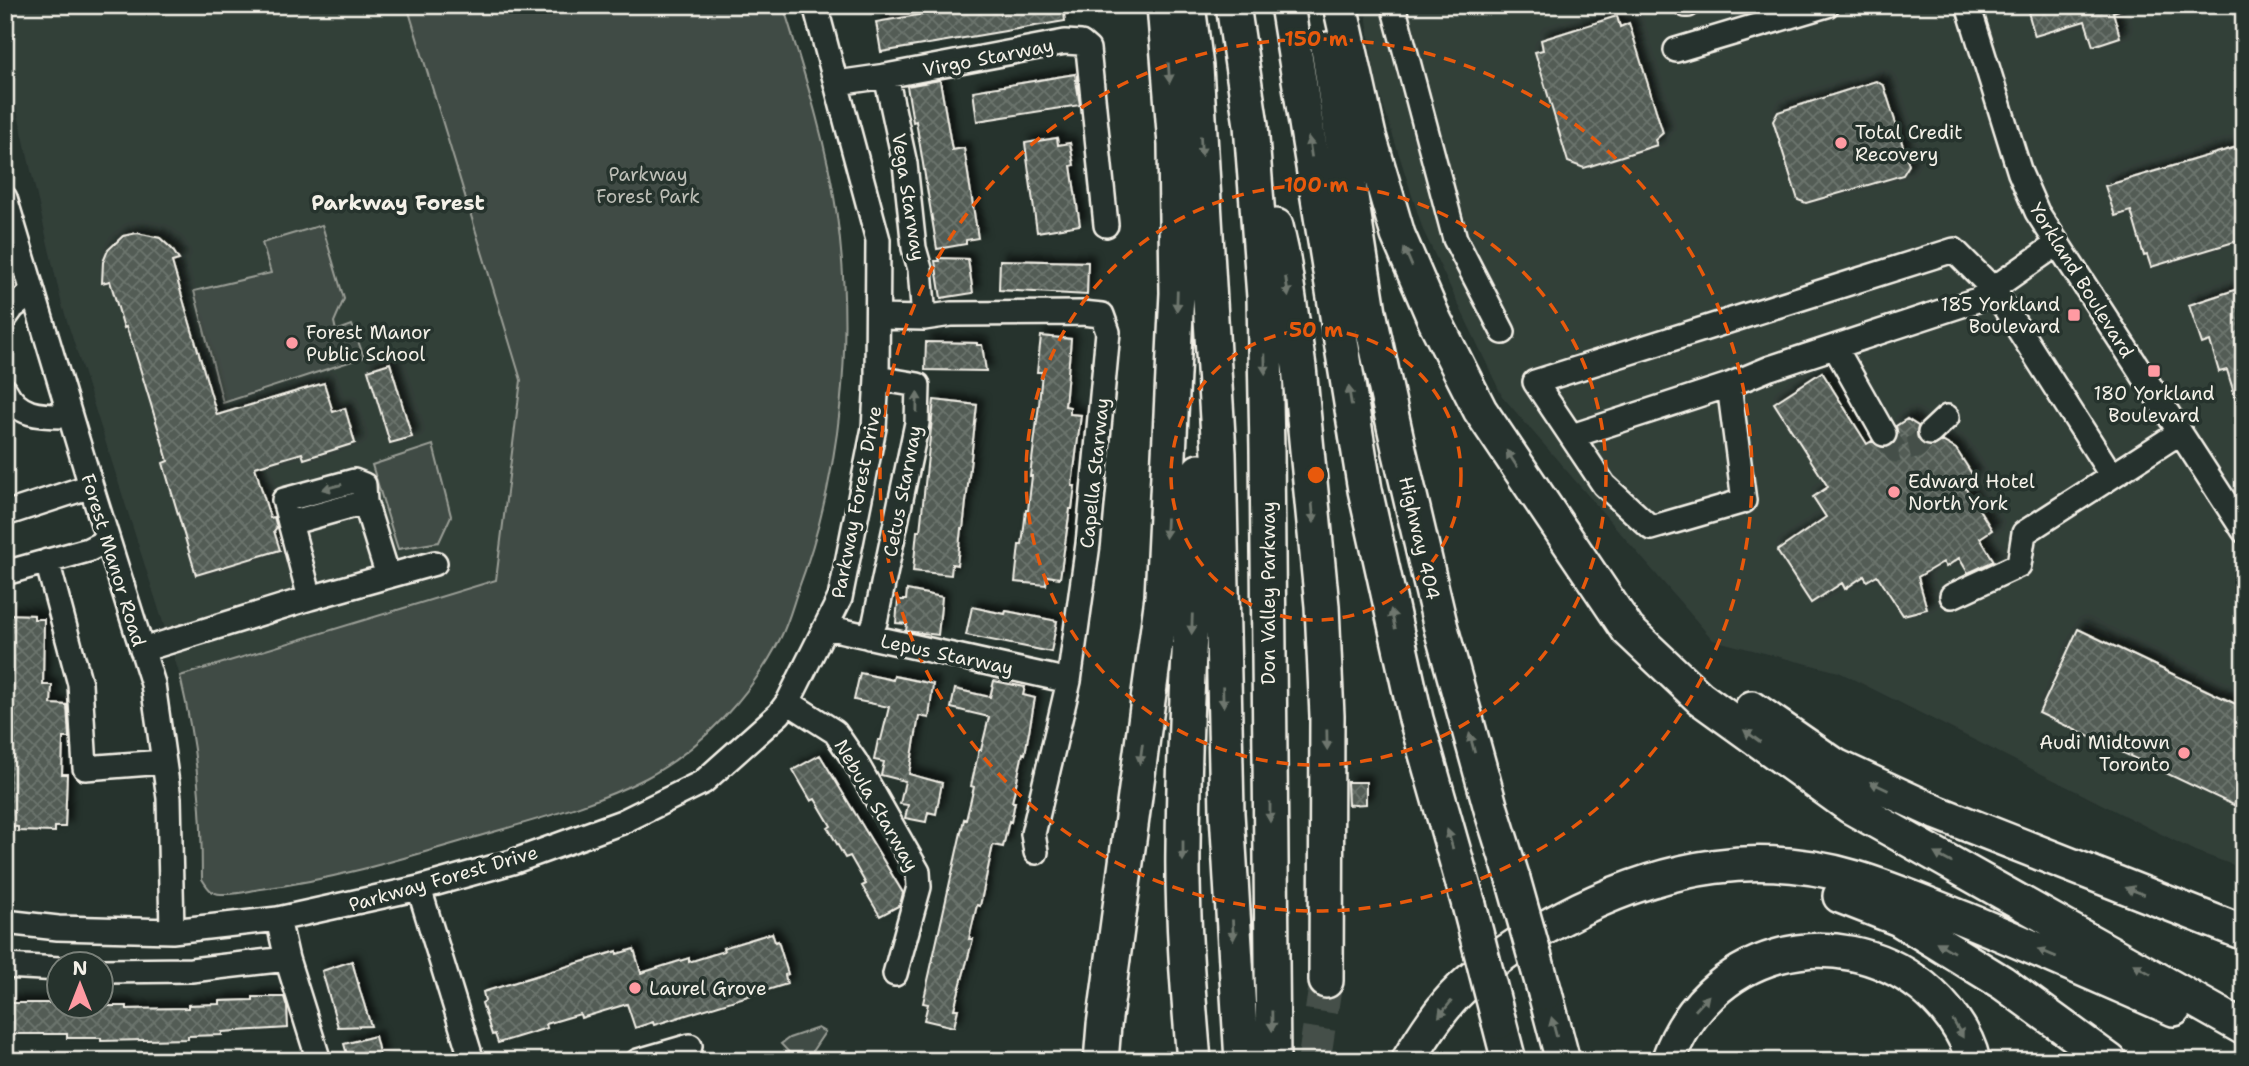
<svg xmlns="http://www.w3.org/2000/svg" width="2249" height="1066" font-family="'Shantell Sans',sans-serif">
  <defs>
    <pattern id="building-cross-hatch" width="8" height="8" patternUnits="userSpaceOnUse" patternTransform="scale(1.75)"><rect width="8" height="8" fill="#525c55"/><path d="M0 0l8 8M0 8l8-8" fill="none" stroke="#6c746d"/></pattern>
    <filter id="shadow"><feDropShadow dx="6" dy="-6" stdDeviation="3.5" flood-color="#0009"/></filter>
  </defs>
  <rect width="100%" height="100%" fill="#26332d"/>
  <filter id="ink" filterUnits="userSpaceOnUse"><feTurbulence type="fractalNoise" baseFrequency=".0143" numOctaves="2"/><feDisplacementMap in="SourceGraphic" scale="14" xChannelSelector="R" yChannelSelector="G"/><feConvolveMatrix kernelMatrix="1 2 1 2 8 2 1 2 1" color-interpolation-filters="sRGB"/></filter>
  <g filter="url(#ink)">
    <path fill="#333f39" d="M5 5H407L521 380 496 580 180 676 62 305 5 58Z
      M1365 5H2244V869L2195 851 1839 672 1713 640 1502 396 1423 230 1375 79Z"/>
    <path fill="#414b45" stroke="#9a9e96" stroke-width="2" d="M407 5H783C804 73 826 140 836 209 855 336 842 473 797 593 792 608 788 623 781 637 754 692 701 749 646 778 590 807 526 822 466 840 398 860 331 880 261 889 248 891 234 895 221 894 211 894 207 887 202 879 202 805 197 748 180 676L496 580 521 380Z
      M322 225 344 299 334 322 336 331 352 325 364 357 223 403 194 291 271 273 262 243Z
      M433 445 451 516 439 542 398 549 372 465Z
      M818 1028 825 1032 813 1050V1061H797L781 1044 789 1038Z"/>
    <path fill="url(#building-cross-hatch)" stroke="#f4f1e8" stroke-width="2" filter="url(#shadow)" d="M979 5H1063L1065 21 881 52 876 22Z
      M2026 5H2122V9L2113 12 2120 37 2093 46 2085 21 2035 36Z
      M1617 16 1620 27 1629 23 1663 133 1655 140 1657 145 1584 168 1568 162 1535 52 1543 50 1541 40Z
      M1075 74 1080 105 977 121 973 91Z
      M940 80 952 150 964 148 978 238 966 240V244L937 249 916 121 913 122 907 86Z
      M1876 81 1884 86 1909 165 1903 175 1806 203 1798 200 1773 121 1778 112Z
      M1057 138 1058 145 1070 143 1074 165 1071 166 1080 225 1037 232 1025 143Z
      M2240 146 2244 157V239L2151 267 2147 255 2144 256 2131 211 2115 216 2105 186Z
      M137 233 160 238 172 249 179 260 172 262 217 415 324 383 333 412 345 408 355 443 304 459 302 453 255 467 270 518 274 517 277 527 274 531 280 550 196 575 163 463 168 461 133 345 126 327 124 328 110 281 102 283 103 262 108 250 123 236Z
      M938 258 968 259 973 293 941 298 935 261H939Z
      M1000 260 1088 262 1087 295 999 290Z
      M2244 287V412L2240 413 2227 370 2219 372 2210 341 2202 344 2189 305Z
      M1041 336 1071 339 1065 406 1070 407V414L1081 415 1072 486H1075L1072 509H1070L1060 578 1047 576 1046 585 1015 582 1019 545H1022L1026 510H1028L1032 476H1030L1039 405 1042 372H1037Z
      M926 342 977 343V345H982L986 371 925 370Z
      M390 363 412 437 390 443 368 370Z
      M1822 372 1867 444 1872 441 1883 448 1891 446 1898 435 1896 426 1907 419 1918 426 1917 437 1925 446H1934L1942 441 1956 449 1974 477 1963 484 1992 530 1980 538 1994 561 1968 573 1959 558 1946 567 1943 562 1918 577 1927 609 1903 615 1877 575 1867 581 1864 576 1845 589 1842 583 1811 603 1777 551 1826 517 1813 497 1828 487 1774 403Z
      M934 400 977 405 963 529H961L957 565 952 564 951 575 913 571 917 531H920Z
      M907 590 942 597 938 635 906 631 907 624 896 623 898 600H906Z
      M972 607 1005 614 1006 611 1057 621 1051 652 966 635Z
      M5 614 34 615V619H44L43 685H52L51 704 67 705 69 738H63L62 774H67L65 827H55V832L18 831V827L8 826 9 751H5Z
      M2078 629 2244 708V810L2039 713Z
      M860 673 893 680 894 676 933 684 929 718 919 716 909 774 942 783 936 814 928 812 926 822 905 818 908 805 900 804 905 781 881 775 884 762 874 760 878 740H881L889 707 854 700Z
      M994 681 1025 687 1023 695 1035 698 1025 754 1023 753 1012 802H1015L1011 822 1009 821 1003 847 993 845 980 906 977 905 969 939H973L954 1009H958L954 1027 924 1020 928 1004 923 1003 964 819 966 820 974 787 971 786 979 750H981L989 717 951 708 955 689 990 697Z
      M820 755 903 893 900 905 880 916 862 886 866 884 850 856 845 858 828 828 831 826 815 799 811 801 793 770Z
      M1347 782H1366V804L1348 805Z
      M772 933 775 942 778 941 788 974 785 975 787 984 654 1025 653 1022 635 1028 627 1004 581 1018 580 1014 546 1024 547 1028 498 1043 495 1034 492 1035 482 1003 485 1001 483 992 617 951V954L634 949 641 973 689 958V962L724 951 723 948Z
      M352 961 361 994 371 1026 338 1027 331 1003 322 971Z
      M253 997H284L287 1007 288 1028 222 1032V1035L188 1036V1039L101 1041V1038H67V1034H5V1003H60V1006H127V1009L188 1008V1005L220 1004V1001L253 1000Z
      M375 1036 381 1061H349L344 1044Z"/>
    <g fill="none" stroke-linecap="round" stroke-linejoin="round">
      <path stroke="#455049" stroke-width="23" stroke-dasharray="23 11" stroke-linecap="butt" d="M1884 434 1896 451 1916 447 1930 433"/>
      <path stroke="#455049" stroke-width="33" stroke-dasharray="33 17" stroke-linecap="butt" d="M1314 1061 1326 981"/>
      <defs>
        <path id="minor" d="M1393 5 1455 239 1503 332
          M1686 5H1688
          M1968 5 2020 173 2037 212 2244 531
          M1676 50 1827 5
          M886 76 905 164 914 248 920 269 924 318
          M837 83 886 76 1065 42 1081 43 1088 49 1106 225
          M5 198 91 486 153 684 169 798 172 931
          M878 317 924 318 951 314 1082 313 1102 315 1108 332 1088 544 1069 681 1033 834 1036 852
          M5 318 13 307 32 293
          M1835 347 1884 434
          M1729 385 1744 501 1651 528 1604 485 1535 382 1954 250 1993 289 2112 476
          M5 390C19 418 43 416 70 416
          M1930 433 1947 417
          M1572 436 1729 385 1770 368 1977 300 2057 244
          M5 514 91 486
          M290 523 365 502
          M47 561 80 684 85 768 164 762
          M5 573 88 550 108 540
          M1952 596 2019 565 2024 533 2179 433
          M310 598 284 500 354 481 364 485 365 502 388 576
          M826 627 1069 681
          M869 637 875 622 917 423 918 385 877 378
          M142 650 310 598 435 563
          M788 702 835 732 855 761 918 872 919 887 895 974
          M419 888 472 1061
          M278 919 287 959 319 1061
          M5 922 58 928 172 931 278 919 419 888 512 862 622 822 703 782 779 714 788 702 840 598 874 428 877 378 878 240 815 5
          M5 966 60 969
          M102 971 191 970 287 959
          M638 1061 690 1046"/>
        <path id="highway" d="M1188 5 1196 67 1219 453 1227 813 1242 1061
          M1233 5 1251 125 1264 297 1267 450 1273 1061
          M1287 5 1365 490 1416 719 1469 905
          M1340 5 1369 136 1398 235 1435 321 1480 410 1628 630 1700 698 1851 807 2244 1028
          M1328 49 1369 312 1399 449 1441 628 1491 809 1513 879
          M1276 226 1283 258 1299 367 1322 606 1327 716 1326 981
          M1752 708 1836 766 1938 813 2244 933
          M1840 896 1899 919 2003 983 2110 1061
          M1545 993 1563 1061
          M1499 1022 1509 1061
          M1101 1061 1104 1025 1162 597 1177 293 1175 145 1164 5
          M1194 1061C1188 990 1182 919 1183 848 1184 722 1192 596 1199 471
          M1408 1061C1423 1036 1440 1009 1461 989 1495 956 1538 930 1580 909 1669 866 1759 849 1856 878 1893 889 1929 905 1965 919 2036 948 2105 979 2174 1009
          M1668 1061C1706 952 1834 916 1923 987 1945 1005 1967 1033 1973 1061"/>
      </defs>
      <use href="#minor" stroke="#f4f1e8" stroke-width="28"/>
      <use href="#highway" stroke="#f4f1e8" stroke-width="38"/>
      <use href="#minor" stroke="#26332d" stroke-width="23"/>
      <use href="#highway" stroke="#26332d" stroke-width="33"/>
      <defs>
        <path id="highway-bridge" d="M1513 879 1545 993
          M1469 905 1499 1022"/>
      </defs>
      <use href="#highway-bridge" stroke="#f4f1e8" stroke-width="38" stroke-linecap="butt"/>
      <use href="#highway-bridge" stroke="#26332d" stroke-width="33"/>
    </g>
    <defs><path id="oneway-solid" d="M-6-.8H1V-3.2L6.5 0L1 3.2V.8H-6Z" transform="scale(1.75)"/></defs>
    <g fill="#6e766e">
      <use href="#oneway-solid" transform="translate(1169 73) rotate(86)"/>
      <use href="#oneway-solid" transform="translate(1201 146) rotate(87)"/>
      <use href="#oneway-solid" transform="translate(1310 147) rotate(-99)"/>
      <use href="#oneway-solid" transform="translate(1408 257) rotate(-113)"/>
      <use href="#oneway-solid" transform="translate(1287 287) rotate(82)"/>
      <use href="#oneway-solid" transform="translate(1177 301) rotate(92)"/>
      <use href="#oneway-solid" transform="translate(1265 364) rotate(89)"/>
      <use href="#oneway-solid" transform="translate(1350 396) rotate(-99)"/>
      <use href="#oneway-solid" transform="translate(917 402) rotate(-89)"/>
      <use href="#oneway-solid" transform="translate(1512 459) rotate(-123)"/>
      <use href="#oneway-solid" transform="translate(332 487) rotate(165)"/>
      <use href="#oneway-solid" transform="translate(1313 513) rotate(85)"/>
      <use href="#oneway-solid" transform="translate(1166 528) rotate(93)"/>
      <use href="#oneway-solid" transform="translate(1393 619) rotate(-103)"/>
      <use href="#oneway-solid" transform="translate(1192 624) rotate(92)"/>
      <use href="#oneway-solid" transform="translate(1223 697) rotate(88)"/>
      <use href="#oneway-solid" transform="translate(1752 736) rotate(-144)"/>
      <use href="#oneway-solid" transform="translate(1327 740) rotate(89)"/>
      <use href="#oneway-solid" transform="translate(1472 743) rotate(-105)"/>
      <use href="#oneway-solid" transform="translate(1141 754) rotate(98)"/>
      <use href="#oneway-solid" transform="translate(1879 786) rotate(-155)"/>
      <use href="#oneway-solid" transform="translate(1270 812) rotate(90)"/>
      <use href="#oneway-solid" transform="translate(1450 839) rotate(-106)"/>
      <use href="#oneway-solid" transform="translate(1183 851) rotate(90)"/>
      <use href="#oneway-solid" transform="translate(1943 858) rotate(-151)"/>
      <use href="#oneway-solid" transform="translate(2135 891) rotate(-159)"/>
      <use href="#oneway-solid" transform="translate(1233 930) rotate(87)"/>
      <use href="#oneway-solid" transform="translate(1945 947) rotate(-149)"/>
      <use href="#oneway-solid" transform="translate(2047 953) rotate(-157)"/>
      <use href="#oneway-solid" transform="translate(2142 969) rotate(-150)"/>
      <use href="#oneway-solid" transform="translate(1702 1003) rotate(-48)"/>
      <use href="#oneway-solid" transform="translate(1445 1009) rotate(129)"/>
      <use href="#oneway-solid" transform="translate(1272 1021) rotate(89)"/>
      <use href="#oneway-solid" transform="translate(1554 1027) rotate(-105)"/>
      <use href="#oneway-solid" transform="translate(1958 1029) rotate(60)"/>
    </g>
  </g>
  <g fill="none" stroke="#e8590c" stroke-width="3.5" stroke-dasharray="12 9">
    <circle cx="1316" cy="475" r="145"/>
    <circle cx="1316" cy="475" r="290"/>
    <circle cx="1316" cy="475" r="436"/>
  </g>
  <g fill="#ff9aa2" stroke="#26332d" stroke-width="2.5">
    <circle cx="1841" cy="143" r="7"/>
    <rect x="2067" y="308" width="14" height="14" rx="3.5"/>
    <circle cx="292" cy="343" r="7"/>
    <rect x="2147" y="364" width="14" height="14" rx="3.5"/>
    <circle cx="1894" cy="492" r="7"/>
    <circle cx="2184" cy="753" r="7"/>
    <circle cx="635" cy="988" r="7"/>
  </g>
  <g text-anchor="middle" stroke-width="7" stroke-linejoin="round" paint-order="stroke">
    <g font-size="19" fill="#f4f1e8" stroke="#26332d">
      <text transform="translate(988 57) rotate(-11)" y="7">Virgo Starway</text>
      <text transform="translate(909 197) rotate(81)" y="7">Vega Starway</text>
      <text transform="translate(2082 280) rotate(58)" y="7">Yorkland Boulevard</text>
      <text transform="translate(1094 473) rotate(-84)" y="7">Capella Starway</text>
      <text transform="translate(902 491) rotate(-79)" y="7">Cetus Starway</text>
      <text transform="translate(856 502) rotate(-79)" y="7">Parkway Forest Drive</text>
      <text transform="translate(1420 538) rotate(77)" y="7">Highway 404</text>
      <text transform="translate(114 560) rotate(73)" y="7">Forest Manor Road</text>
      <text transform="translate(1268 593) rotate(-90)" y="7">Don Valley Parkway</text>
      <text transform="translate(947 654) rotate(12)" y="7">Lepus Starway</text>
      <text transform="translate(877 805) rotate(60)" y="7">Nebula Starway</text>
      <text transform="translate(443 878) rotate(-16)" y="7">Parkway Forest Drive</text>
    </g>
    <g font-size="19" fill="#f4f1e8" stroke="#26332d" text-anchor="start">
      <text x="1855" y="139">Total Credit<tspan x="1855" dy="22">Recovery</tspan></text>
      <text x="2060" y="311" text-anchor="end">185 Yorkland<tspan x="2060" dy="22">Boulevard</tspan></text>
      <text x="306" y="339">Forest Manor<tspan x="306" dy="22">Public School</tspan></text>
      <text x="2154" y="400" text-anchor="middle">180 Yorkland<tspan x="2154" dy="22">Boulevard</tspan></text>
      <text x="1908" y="488">Edward Hotel<tspan x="1908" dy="22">North York</tspan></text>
      <text x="2170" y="749" text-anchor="end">Audi Midtown<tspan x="2170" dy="22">Toronto</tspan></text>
      <text x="649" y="995">Laurel Grove</text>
    </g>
    <g font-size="19" fill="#bebfb7" stroke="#26332d">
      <text x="648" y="181">Parkway<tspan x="648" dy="22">Forest Park</tspan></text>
    </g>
    <g font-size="21" font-weight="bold" fill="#f4f1e8" stroke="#26332d">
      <text x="398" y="210">Parkway Forest</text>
    </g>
  </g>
  <circle cx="1316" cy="475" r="10" fill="#e8590c" stroke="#26332d" stroke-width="3.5"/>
  <g font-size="21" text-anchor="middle" font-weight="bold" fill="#e8590c" stroke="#26332d" stroke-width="7" stroke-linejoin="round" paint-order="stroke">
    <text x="1316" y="46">150 m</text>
    <text x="1316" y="192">100 m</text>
    <text x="1316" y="337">50 m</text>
  </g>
  <rect width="2249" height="1066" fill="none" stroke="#26332d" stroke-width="28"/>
  <rect x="14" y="14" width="2221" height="1038" fill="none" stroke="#f4f1e8" stroke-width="2.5" filter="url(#ink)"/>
  <g transform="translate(80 985)"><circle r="33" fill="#26332d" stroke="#787f78" stroke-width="2"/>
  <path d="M0-5L12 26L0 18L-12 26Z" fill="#ff9aa2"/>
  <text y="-10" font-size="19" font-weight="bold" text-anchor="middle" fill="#f4f1e8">N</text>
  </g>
</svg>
